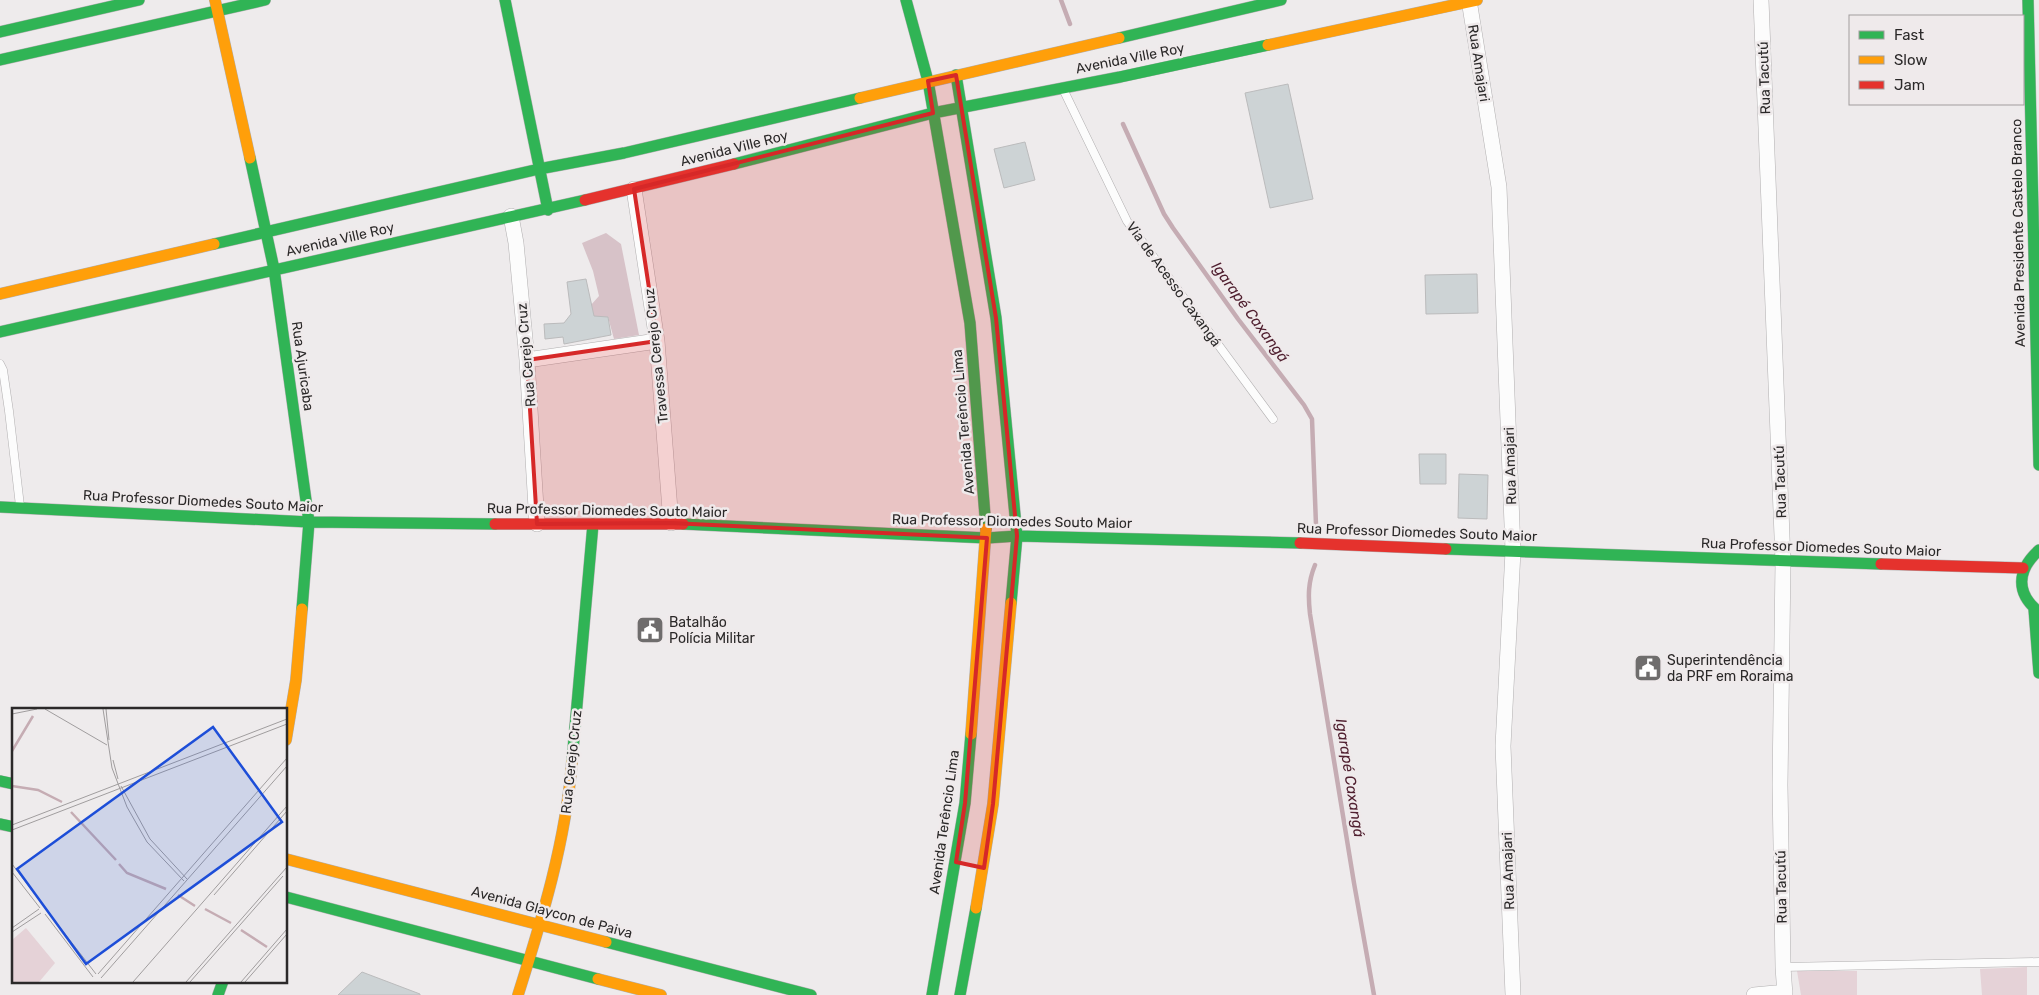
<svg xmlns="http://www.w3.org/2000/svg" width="2039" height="995" font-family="Rubik,sans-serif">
  <rect width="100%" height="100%" fill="#eeebec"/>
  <path fill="#e5d2d7" d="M2027 967V995H1982L1980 969Z
    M1797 971H1857V995H1801Z"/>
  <path fill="#d7c2c8" d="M606 233 621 244 639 335 614 339 608 317H594L591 305 599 296 593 271 582 243Z"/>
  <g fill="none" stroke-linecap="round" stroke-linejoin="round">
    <path stroke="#c5acb3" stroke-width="4.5" d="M1061 0 1070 24
      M1123 124 1164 214 1173 228 1238 319 1304 405 1312 419 1316 525
      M1315 565C1308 582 1308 596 1310 614L1354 883 1374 995"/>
  </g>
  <path fill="#cdd3d5" stroke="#bbbbbc" d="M1288 84 1313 199 1270 208 1245 93Z
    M1025 142 1035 180 1004 188 994 149Z
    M1477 274 1478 313 1426 314 1425 275Z
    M586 279 594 316 608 317 611 335 564 344 563 337 545 339 544 324 564 323 571 314 567 282Z
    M1419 454H1446V484H1420Z
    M1459 474 1488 475 1487 519 1458 518Z
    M362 972 420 994V995H338Z"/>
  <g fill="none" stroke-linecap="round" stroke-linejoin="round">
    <defs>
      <path id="lane" d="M1064 91 1127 221 1273 419
        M0 364 3 370 9 411 20 506
        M1783 967 2039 962"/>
      <path id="street" d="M1469 0 1499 187 1513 551 1503 746 1513 995
        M1761 0 1783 562 1780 785 1783 967 1785 995
        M634 189 657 341 671 523
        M511 216 516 243 527 360 537 524
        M527 360 657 341
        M1754 995 1785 992"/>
      <path id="fast" d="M505 0 548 210
        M906 0 928 81 970 323 986 529
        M2028 0 2039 465
        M0 32 139 0
        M1119 38 1281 0
        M0 60 265 0
        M956 75 996 318 1017 536 1011 603
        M250 158 274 269 309 522 302 609
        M734 164 933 113 1120 77 1268 45
        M214 244 539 169 624 153 860 98
        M0 332 585 200
        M0 507 309 522 495 524
        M683 524 987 538 1017 536 1300 543
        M1446 549 1881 564
        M2039 550C2017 570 2015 593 2039 612
        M2034 609 2039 673
        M572 761 593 524
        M0 781 14 784
        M0 824 14 827
        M286 897 598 979
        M606 942 811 995
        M218 995 223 981
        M932 995 965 803 971 734
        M960 995 976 908"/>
      <path id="slow" d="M215 0 250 158
        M1268 45 1477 0
        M860 98 1119 38
        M0 294 214 244
        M971 734 986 529
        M286 740 296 680 302 609
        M286 859 606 942
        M976 908 993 804 1011 603
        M598 979 661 995
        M518 995C542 919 566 841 572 761"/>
      <path id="jam" d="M585 200 734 164
        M495 524H683
        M1300 543 1446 549
        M1881 564 2023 568"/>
    </defs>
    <use href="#lane" stroke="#b1afb0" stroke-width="9"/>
    <use href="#street" stroke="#b1afb0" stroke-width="16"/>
    <use href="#fast" stroke="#b1afb0" stroke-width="12"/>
    <use href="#slow" stroke="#b1afb0" stroke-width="12"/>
    <use href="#jam" stroke="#b1afb0" stroke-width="12"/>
    <use href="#lane" stroke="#fcfcfc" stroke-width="8"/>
    <use href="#street" stroke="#fcfcfc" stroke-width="15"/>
    <use href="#fast" stroke="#30b455" stroke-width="11"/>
    <use href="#slow" stroke="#ff9f0a" stroke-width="11"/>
    <use href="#jam" stroke="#e5322d" stroke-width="11"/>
  </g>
  <path fill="#d62828" fill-opacity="0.2" stroke="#d62828" stroke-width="4" stroke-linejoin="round" d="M956 75 996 318 1017 536 993 804 984 868 956 862 965 803 987 538 671 523 537 524 527 360 657 341 634 189 933 113 928 81Z"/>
  <defs>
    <symbol id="civic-square" viewBox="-11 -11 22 22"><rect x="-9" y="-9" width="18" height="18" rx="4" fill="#6f6d6d" stroke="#efeaeb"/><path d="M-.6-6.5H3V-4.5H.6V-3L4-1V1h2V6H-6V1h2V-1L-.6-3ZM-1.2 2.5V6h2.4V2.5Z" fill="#fff"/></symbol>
  </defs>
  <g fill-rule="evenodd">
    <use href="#civic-square" x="634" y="614" width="32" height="32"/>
    <use href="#civic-square" x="1632" y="652" width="32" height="32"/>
  </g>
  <g text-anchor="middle" stroke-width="5" stroke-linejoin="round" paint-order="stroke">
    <g font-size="14" fill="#2b2929" stroke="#efeaeb">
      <text transform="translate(1130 58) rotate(-11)" y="5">Avenida Ville Roy</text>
      <text transform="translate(1479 63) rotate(81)" y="5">Rua Amajari</text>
      <text transform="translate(1764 78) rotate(-92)" y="5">Rua Tacutú</text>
      <text transform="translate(734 148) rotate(-14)" y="5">Avenida Ville Roy</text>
      <text transform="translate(2018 233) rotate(-91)" y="5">Avenida Presidente Castelo Branco</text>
      <text transform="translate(340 239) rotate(-13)" y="5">Avenida Ville Roy</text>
      <text transform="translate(1174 284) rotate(54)" y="5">Via de Acesso Caxangá</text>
      <text transform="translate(526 355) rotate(-95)" y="5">Rua Cerejo Cruz</text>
      <text transform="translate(656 356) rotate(-96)" y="5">Travessa Cerejo Cruz</text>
      <text transform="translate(303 366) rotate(82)" y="5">Rua Ajuricaba</text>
      <text transform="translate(963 422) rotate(-95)" y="5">Avenida Terêncio Lima</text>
      <text transform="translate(1510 466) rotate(-92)" y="5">Rua Amajari</text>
      <text transform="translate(1780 482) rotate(-92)" y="5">Rua Tacutú</text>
      <text transform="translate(203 501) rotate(3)" y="5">Rua Professor Diomedes Souto Maior</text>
      <text transform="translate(607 510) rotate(1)" y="5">Rua Professor Diomedes Souto Maior</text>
      <text transform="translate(1012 521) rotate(1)" y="5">Rua Professor Diomedes Souto Maior</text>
      <text transform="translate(1417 532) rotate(2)" y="5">Rua Professor Diomedes Souto Maior</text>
      <text transform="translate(1821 547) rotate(2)" y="5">Rua Professor Diomedes Souto Maior</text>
      <text transform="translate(571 762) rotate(-84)" y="5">Rua Cerejo Cruz</text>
      <text transform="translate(944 822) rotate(-82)" y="5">Avenida Terêncio Lima</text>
      <text transform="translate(1508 871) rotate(-92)" y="5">Rua Amajari</text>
      <text transform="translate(1781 887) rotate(-91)" y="5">Rua Tacutú</text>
      <text transform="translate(552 912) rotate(15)" y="5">Avenida Glaycon de Paiva</text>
    </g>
    <g font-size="14" fill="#2b2929" stroke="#efeaeb" text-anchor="start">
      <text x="669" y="627">Batalhão<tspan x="669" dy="16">Polícia Militar</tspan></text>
      <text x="1667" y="665">Superintendência<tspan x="1667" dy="16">da PRF em Roraima</tspan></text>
    </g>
    <g font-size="15" font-style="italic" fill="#502030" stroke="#efeaeb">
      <text transform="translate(1250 312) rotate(54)" y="5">Igarapé Caxangá</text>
      <text transform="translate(1350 778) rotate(81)" y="5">Igarapé Caxangá</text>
    </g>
  </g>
  <g transform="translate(12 708)">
    <rect width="275" height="275" fill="#eeebec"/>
    <path d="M14 220 43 255 27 274H0V232Z" fill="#e5d2d7"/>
    <path fill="none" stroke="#c5acb3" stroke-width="2.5" d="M0 43 21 8M0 78 26 82 50 94M59 104 104 152M107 156 115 165 154 181M166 187 183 198M193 201 219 215M229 222 255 239"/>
    <path fill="none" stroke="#a09d9e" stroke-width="1" d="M33 1 95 37M91 1 100 60 115 99 135 134 172 173M94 1 97 32M0 6 25 1M101 52 106 71M109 78 138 131 175 171M0 117 275 11M0 122 275 16M0 156 32 198M0 164 28 200M202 187 275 103M36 204 84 266M33 206 81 269M0 220 27 201M0 224 29 205M86 266 275 50M89 270 275 58M121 274 275 98M174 274 275 159M178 274 271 168M229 274 275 221M233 274 275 226"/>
    <path fill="#1d4ed8" fill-opacity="0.15" stroke="#1d4ed8" stroke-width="2.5" d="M201 19 270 114 74 256 5 161Z"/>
    <rect width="275" height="275" fill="none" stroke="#2b2929" stroke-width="2.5"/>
  </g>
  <rect x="1849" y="15" width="175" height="90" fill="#efeaeb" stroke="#a19d9d"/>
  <rect x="1859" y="31" width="25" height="8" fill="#30b455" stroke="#a19d9d"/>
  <text x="1894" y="40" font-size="15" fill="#2b2929">Fast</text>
  <rect x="1859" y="56" width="25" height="8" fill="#ff9f0a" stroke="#a19d9d"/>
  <text x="1894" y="65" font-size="15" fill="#2b2929">Slow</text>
  <rect x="1859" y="81" width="25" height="8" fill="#e5322d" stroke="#a19d9d"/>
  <text x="1894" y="90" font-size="15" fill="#2b2929">Jam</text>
</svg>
